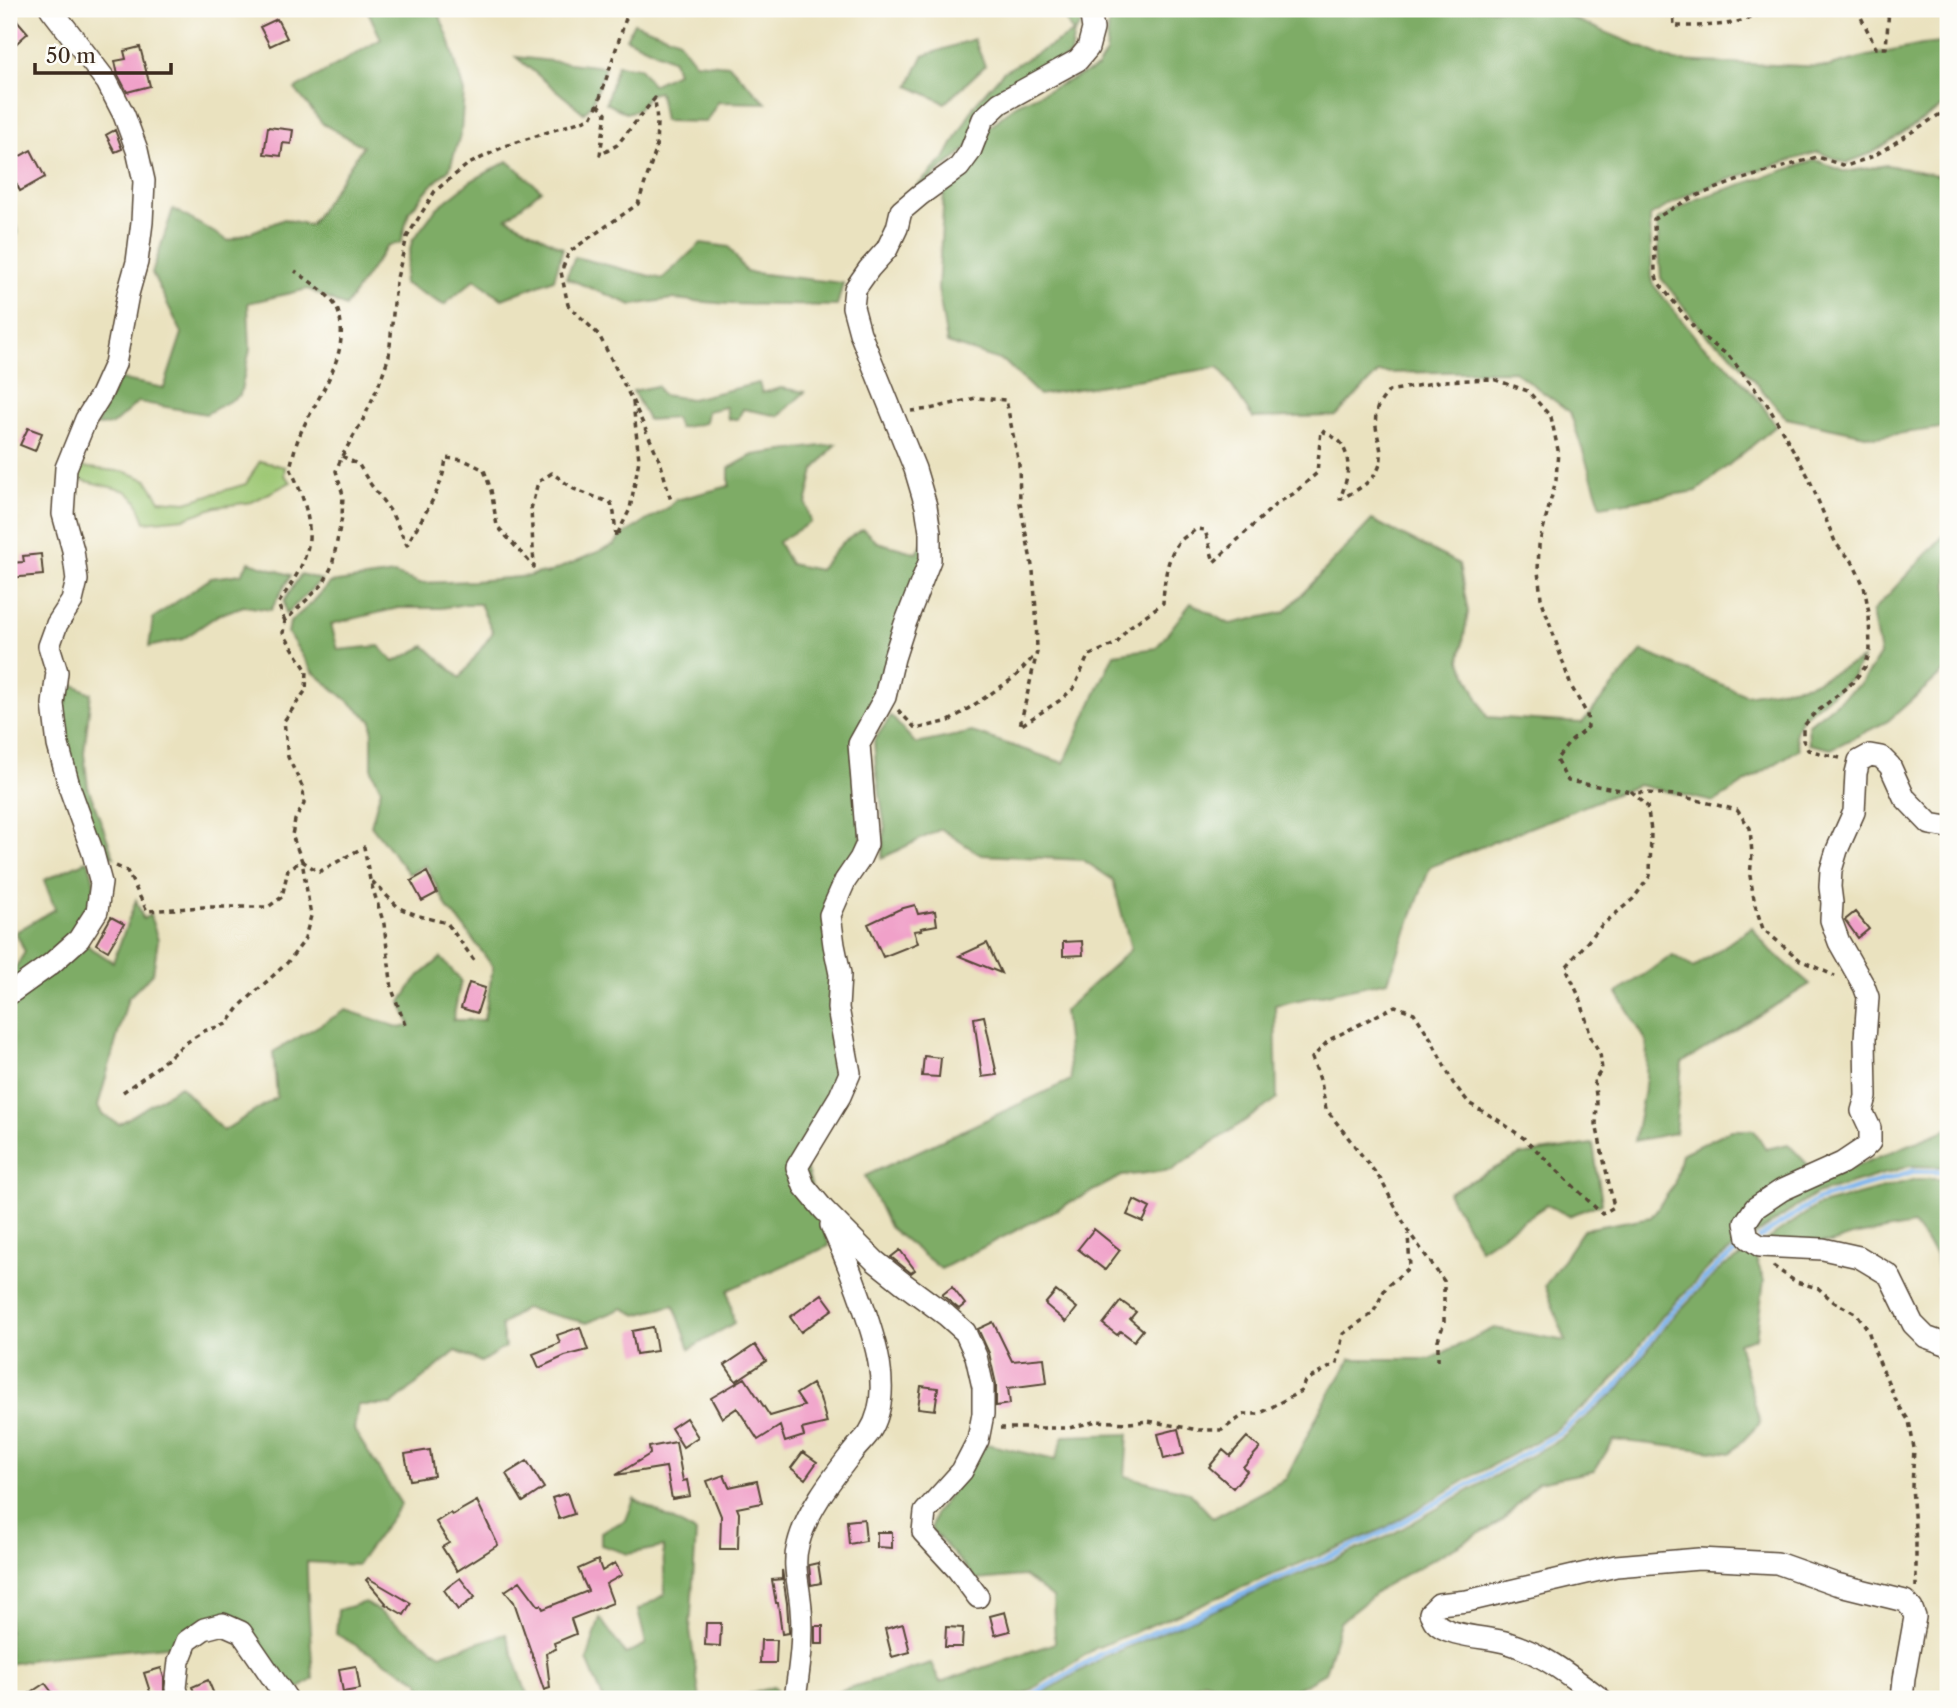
<svg xmlns="http://www.w3.org/2000/svg" width="1957" height="1708" font-family="'Libre Caslon Text',serif">
  <rect width="100%" height="100%" fill="#fdfcf7"/>
  <filter id="ink" filterUnits="userSpaceOnUse"><feTurbulence type="fractalNoise" baseFrequency=".0143" numOctaves="2"/><feDisplacementMap in="SourceGraphic" scale="14" xChannelSelector="R" yChannelSelector="G"/><feConvolveMatrix kernelMatrix="1 2 1 2 8 2 1 2 1" color-interpolation-filters="sRGB"/></filter>
  <filter id="wash" filterUnits="userSpaceOnUse"><feTurbulence type="fractalNoise" baseFrequency=".00686" numOctaves="4" result="noise"/><feDisplacementMap in="SourceGraphic" scale="28" xChannelSelector="R" yChannelSelector="G"/><feGaussianBlur stdDeviation="1.57" result="paint"/><feColorMatrix in="noise" values="0 0 0 0 0 0 0 0 0 0 0 0 0 0 0 0 0 1.4 0 .05"/><feComposite in="paint" operator="in"/></filter>
  <g filter="url(#wash)">
    <rect width="100%" height="100%" fill="#eae2bf"/>
    <path fill="#9ec874" stroke="#6c7949" stroke-width="2" d="M260 461 285 467 284 475 291 482 252 502 216 507 185 518 145 522 137 501 126 491 70 477 72 466 126 472 147 480 160 500 186 502 246 484Z"/>
    <path fill="#7eac66" stroke="#5c6b42" stroke-width="2" fill-rule="evenodd" d="M367 9H437L449 39 464 92 461 132 450 168 428 189 409 212 401 243 387 246 345 307 308 289 248 303 250 349 240 395 206 414 138 402 112 425 96 426 119 379 164 388 182 333 152 273 173 209 229 241 284 219 310 225 363 146 323 124 295 89 381 39Z
      M1064 9H1081L1084 21 1074 33 1070 55 1027 80 964 151 895 208 946 157 975 104 1003 72 1073 33 1066 21Z
      M1110 9H1139L1140 14 1380 10 1382 9H1550L1675 61 1827 67 1868 56 1922 45 1948 42V103L1872 153 1846 163 1818 152 1736 177 1693 192 1650 216 1652 283 1700 343 1723 360 1761 403 1776 426 1697 491 1601 506 1570 412 1514 371 1378 373 1336 416 1253 418 1219 367 1039 395 1005 362 947 343 938 289 944 193 972 167 990 127 1015 105 1097 68 1106 53Z
      M634 23 677 39 695 62 729 65 766 103 718 102 706 122 664 121 659 92 650 94 637 110 626 113 606 103 617 65 640 68 652 85 677 73 673 60 626 38Z
      M974 39 985 66 945 103 909 86 923 56Z
      M516 57 605 67 592 104 584 113Z
      M1816 160 1845 172 1887 165 1942 176 1948 175V427L1875 437 1786 418 1728 350 1708 337 1661 278 1657 220 1697 199Z
      M508 161 541 190 507 218 563 248 554 279 502 299 475 279 444 305 403 283 412 241 437 208 471 181Z
      M9 208 18 232 9 254Z
      M701 243 729 247 746 272 843 283 837 306 728 304 672 299 632 305 566 278 575 257 662 279Z
      M759 383 762 393 781 388 805 392 779 416 743 409 738 419H728L726 407 707 411 705 423 679 428 675 418 648 420 633 391 657 386 662 395 691 399Z
      M836 444 814 470 806 504 811 522 778 542 790 564 819 570 842 543 863 529 877 542 917 553 926 536 924 565 865 720 861 844 827 917 846 1073 800 1147 829 1246 728 1290 734 1323 690 1349 674 1305 637 1315 623 1308 587 1323 524 1308 501 1326 505 1347 481 1362 456 1351 391 1405H358L354 1430 401 1504 357 1565 307 1562C307 1601 311 1640 313 1679L293 1693 241 1625 177 1645 40 1658 9 1664V1002L85 944 113 962 136 900 143 919 150 915 158 940 153 973 128 998 98 1106 102 1114 119 1124 180 1086 223 1131 277 1097 273 1052 346 1010 401 1028 410 1025 401 1002 416 979 441 958 461 980 453 1020H484L493 967 458 919 448 909 426 865 409 874 371 825 381 789 372 771V721L312 671 288 633 290 622 312 603 330 583 394 574 420 583 474 581 530 576 538 573 546 574 614 545 621 536 669 507 676 500 729 486V468L753 455ZM466 604H480L493 632 460 678 425 646 394 662 379 646 338 650 331 624 398 608H441Z
      M1372 520 1459 564 1468 612 1460 660 1487 717 1582 723 1642 651 1746 695 1810 684 1862 659 1852 677 1801 719 1795 735 1799 749 1714 802 1638 785 1430 867 1388 981 1275 1005 1277 1099 1172 1170 1122 1176 941 1269 889 1227 865 1176 1071 1080 1064 1011 1131 949 1113 880 1083 860 981 855 941 829 882 858 885 828 876 768 874 741 891 716 916 744 972 732 1064 763 1114 654 1156 648 1191 603 1230 624 1285 612Z
      M1948 531V668L1888 721 1831 749 1809 744 1808 725 1861 683 1880 655 1872 612Z
      M249 562 291 575 271 610 244 606 218 615 183 639 149 647 153 618 211 578 241 574Z
      M301 574 321 580 286 614 284 601Z
      M63 680 91 693 84 753 88 787 114 857 95 847 62 741Z
      M88 860C90 868 95 878 94 887 93 932 40 962 9 988V978L25 952 16 932 55 909 44 880Z
      M1752 927 1766 946 1810 984 1682 1063 1675 1133 1634 1141 1646 1079 1647 1042 1617 993 1673 955 1693 968Z
      M1948 1129V1167L1910 1166 1816 1194 1752 1237 1761 1211 1829 1177Z
      M1731 1130H1754L1766 1149 1788 1144 1813 1170 1778 1186 1741 1243 1712 1264 1664 1314 1608 1386 1553 1432 1476 1474 1383 1529 1096 1648 1025 1694 1006 1699H812L931 1663 940 1682 1055 1643 1053 1598 1024 1576 977 1580 931 1529 935 1514 987 1444 1055 1460 1064 1436 1128 1434 1125 1476 1189 1492 1213 1518 1286 1479 1323 1404 1351 1359H1430L1494 1328 1566 1341 1545 1286 1584 1229 1651 1217 1674 1185 1681 1154Z
      M1593 1144 1602 1203 1569 1216 1547 1205 1480 1249 1448 1193 1520 1155Z
      M1916 1179H1948V1296L1939 1288 1936 1255 1913 1225 1852 1236 1831 1243 1764 1242 1817 1206Z
      M1753 1250 1764 1281 1756 1338 1738 1343 1760 1423 1731 1453 1614 1440 1594 1471 1538 1482 1502 1521 1386 1585 1340 1622 1325 1673 1278 1699H1252L1204 1681 1166 1699H1033L1104 1657 1387 1537 1560 1439 1618 1390 1670 1320 1722 1267Z
      M634 1499 696 1533 690 1630 700 1699H603L587 1660 600 1618 626 1654 646 1644 638 1610 665 1594 663 1547 628 1554 601 1545V1532L626 1520Z
      M365 1602 441 1654 506 1634 527 1694 537 1699H426L419 1681 336 1634 338 1610Z
      M773 1687 783 1699H734Z"/>
    <g fill="none" stroke-linecap="round" stroke-linejoin="round">
      <path stroke="#7fb6ef" stroke-width="5" d="M1759 1238 1817 1200 1914 1171 1948 1172
        M1026 1699 1102 1653 1191 1617 1385 1532 1557 1435 1615 1388 1667 1317 1719 1264 1747 1245"/>
    </g>
    <g id="blocks">
      <path fill="#f0a1c9" d="M9 11 28 33 9 50Z
        M277 19 287 38 270 46 260 27Z
        M140 47 150 86 127 92 118 75 115 61 126 59 124 51Z
        M268 127 293 130 291 144 283 143 281 156 264 154Z
        M115 130 122 149 115 152 106 135Z
        M31 150 45 177 20 191 9 169V162Z
        M28 428 42 433 35 451 20 445Z
        M41 554 43 575 9 578V563L24 562 23 556Z
        M427 872 437 893 422 901 411 881Z
        M915 905 918 914 935 911 937 925 921 928 922 930 914 931 918 943 883 957 868 924 900 909Z
        M1855 912 1869 929 1858 938 1845 920Z
        M111 917 124 924 108 951 96 944Z
        M1082 941 1083 955 1063 956V942Z
        M987 943 1001 973 959 956Z
        M469 983 485 988 477 1013 461 1008Z
        M984 1016 997 1075 982 1077 974 1018Z
        M924 1056 941 1058 939 1077 922 1076Z
        M1134 1200 1150 1208 1143 1222 1127 1215Z
        M1094 1229 1120 1250 1105 1270 1078 1249Z
        M900 1250 915 1270 911 1273 891 1257Z
        M952 1287 965 1304 959 1309 942 1295Z
        M1056 1291 1077 1308 1066 1322 1045 1304Z
        M822 1294 833 1309 801 1332 790 1317Z
        M1121 1301 1136 1312 1130 1319 1143 1330 1134 1341 1121 1331 1117 1335 1103 1324Z
        M993 1322 1012 1361 1044 1358 1047 1383 1008 1388 1010 1404 996 1406V1384L989 1353 978 1329Z
        M580 1327 588 1350 565 1356 539 1368 533 1354 560 1343 557 1335Z
        M653 1327 657 1351 636 1354 632 1331Z
        M755 1345 766 1361 736 1381 725 1365Z
        M745 1378 770 1416 804 1406 796 1394 812 1384 820 1398 827 1423 802 1429 804 1436 785 1442 780 1426 758 1440 737 1408 722 1418 711 1398Z
        M921 1386 938 1388 935 1410 918 1408Z
        M686 1418 698 1437 683 1447 671 1428Z
        M1178 1429 1184 1454 1164 1459 1158 1434Z
        M1247 1437 1260 1448 1243 1467 1247 1471 1233 1488 1209 1467 1223 1450 1230 1456Z
        M676 1442 683 1481 687 1480 690 1496 672 1499 666 1467 616 1475 650 1454 649 1447Z
        M430 1450 434 1476 410 1480 405 1454Z
        M803 1452 817 1462 805 1479 791 1468Z
        M527 1461 544 1488 523 1502 506 1474Z
        M724 1475 729 1487 757 1481 762 1503 737 1508 739 1513 738 1549H720L721 1516 707 1481Z
        M567 1493 574 1514 559 1519 552 1498Z
        M477 1501 498 1545 457 1571 442 1547 449 1543 436 1522 450 1513 452 1515Z
        M864 1519 866 1541 849 1544 847 1521Z
        M877 1532H892V1548L877 1547Z
        M598 1560 602 1571 615 1563 622 1575 606 1584 613 1603 571 1619 576 1634 554 1643 556 1649 546 1653 550 1688 544 1690 514 1602 505 1591 520 1581 538 1605H541L543 1609 588 1591 578 1569Z
        M818 1563 821 1583 811 1585 809 1565Z
        M782 1570 787 1603 789 1631V1633L782 1634 778 1603H776L772 1580 782 1579Z
        M368 1578 411 1603 404 1615 385 1604 386 1603 366 1580Z
        M460 1578 475 1597 458 1610 444 1590Z
        M1005 1612 1010 1631 995 1635 990 1616Z
        M706 1623H721L720 1646 705 1645Z
        M903 1624 910 1652 892 1657 885 1629Z
        M815 1626H823V1644H815Z
        M946 1627 963 1628 962 1647H945Z
        M761 1640H777L776 1663H760Z
        M356 1666 360 1689 343 1692 339 1669Z
        M161 1668 164 1678V1694L152 1698 144 1673Z
        M208 1680 216 1699H197L192 1687Z
        M45 1683 57 1699H21Z"/>
    </g>
  </g>
  <g filter="url(#ink)">
    <use href="#blocks" fill-opacity="0" stroke="#554636" stroke-width="2"/>
    <g fill="none" stroke-linecap="round" stroke-linejoin="round">
      <defs>
        <path id="street" d="M1948 827 1930 824 1904 797 1890 766 1881 757 1870 755 1859 761 1856 773 1854 812 1837 850 1831 870 1830 887 1832 903 1831 920 1839 942 1864 986 1868 997 1865 1039 1866 1097 1862 1111 1870 1128V1142L1863 1149 1842 1163 1782 1190 1755 1208 1745 1223 1748 1238 1760 1246 1823 1249 1859 1257 1889 1275 1913 1324 1926 1337 1948 1345
          M9 994 51 964 79 939 97 911 101 883 93 853 70 789 58 745 53 704 57 672 49 646 57 624 72 601 77 580 73 550 63 514 66 468 86 419 101 395 115 364 128 294 137 262 142 222 144 181 137 150 124 115 107 82 51 9
          M978 1597 958 1570 923 1532 925 1512 962 1471 978 1440 983 1414V1387L976 1356 965 1332 946 1315 904 1284 875 1261 824 1210 804 1186 797 1167 840 1096 850 1073 838 1008 840 974 834 945 830 915 845 881 860 859 867 844 859 744 885 697 894 658 905 624 930 560V532L926 506 915 469 860 333 853 307 855 289 869 269 887 249 897 228 901 211 920 195 959 167 970 152 983 119 1000 103 1078 60 1088 48 1093 29 1090 9
          M179 1699 176 1688 179 1661 187 1641 204 1629 223 1624 241 1632 287 1699
          M795 1699C799 1669 804 1639 801 1609 800 1588 792 1566 798 1545 806 1512 831 1480 852 1453 857 1446 864 1440 869 1433 896 1392 872 1330 857 1289 849 1267 841 1246 831 1225
          M1601 1699C1572 1677 1544 1654 1508 1643 1490 1637 1447 1637 1435 1622 1433 1620 1432 1616 1430 1613L1439 1604 1467 1601 1616 1566 1699 1559 1777 1563 1836 1584 1905 1601 1912 1609 1915 1617 1904 1679 1902 1699"/>
      </defs>
      <use href="#street" stroke="#554636" stroke-width="24"/>
      <path stroke="#554636" stroke-width="3.5" stroke-dasharray="5 5" stroke-linecap="butt" d="M1673 9 1674 26C1707 26 1741 27 1769 9
        M1857 9 1876 48H1886L1889 9
        M598 104 606 113 600 155 617 145 655 98 657 122 656 150 638 204 569 252 561 272 568 305 599 335 633 402 660 461 671 501
        M911 411 930 409 976 398 1006 400 1019 464 1020 503 1033 571 1036 610 1037 652 1020 726 1059 701 1074 688 1088 656 1117 643 1128 628 1163 603C1164 584 1166 559 1178 543 1182 538 1190 534 1196 529L1205 530 1214 562 1276 504 1293 494 1317 473 1321 430C1327 434 1337 438 1341 443 1353 462 1347 480 1340 499 1356 491 1380 479 1381 458 1382 443 1372 428 1377 409 1379 403 1385 396 1389 391L1443 381 1493 379 1528 391 1551 417 1558 450 1556 480 1539 545 1538 571 1541 598 1571 686 1587 714 1588 727 1569 743 1556 760 1568 781 1632 792
        M342 456 359 465 369 482 391 512 407 545C423 514 442 493 446 458L464 460 484 470 491 490 497 526 534 567 531 509 538 482 552 473 574 489 611 503 614 513 616 537 630 509 639 460 633 402
        M285 621 278 604C289 587 304 567 308 546 313 521 301 490 290 468 293 456 296 443 301 432 318 395 352 354 338 311 333 296 308 280 295 271
        M898 710 916 729 949 721 980 701 1015 677 1036 654
        M1840 758 1808 750 1803 740V727L1813 715 1853 682 1865 667 1870 650 1869 613 1864 586 1852 561 1836 544 1808 476 1767 404 1729 356 1700 335 1658 282 1655 273 1654 219 1693 197 1736 181 1817 157 1846 166 1874 156 1948 109
        M116 866 127 871 147 911 203 907H268L282 897 288 869 302 861 319 872 364 847 370 880 384 924 392 989 406 1028
        M372 881 399 908 419 916 447 923 474 960
        M123 1092 155 1069 183 1045 204 1031 227 1024 241 1005 287 963 304 941 311 916 302 861 292 835 295 820 304 804 303 788 288 757 284 721 306 690 307 671 283 633 285 621 323 584 332 566 342 517 343 495 336 471 342 456 364 418 379 384 389 356 396 282 407 237 435 191 467 165 505 146 591 118 598 104 629 9
        M1773 1266 1796 1282 1818 1288 1834 1302 1857 1314 1868 1330 1875 1352 1897 1403 1909 1421 1914 1448 1912 1486 1916 1543V1587
        M1438 1361V1340L1444 1323V1281L1408 1231 1381 1180 1326 1109 1321 1082 1312 1058 1329 1040 1395 1006 1414 1013 1431 1039 1453 1083 1470 1104 1498 1120 1525 1139 1602 1214 1614 1207 1596 1124 1597 1103 1594 1080 1602 1070 1600 1053 1591 1038 1581 1001 1566 967 1601 926 1633 899 1650 876 1651 830 1647 806 1632 792 1676 795 1737 810 1750 828 1752 854 1750 876 1755 905 1763 929 1800 960 1835 976
        M1000 1428H1069L1097 1421 1128 1423 1148 1421 1199 1430H1222L1245 1414H1259L1301 1391 1305 1381 1337 1363 1343 1334 1373 1313 1386 1287 1410 1267 1408 1234"/>
      <use href="#street" stroke="#fff" stroke-width="21"/>
    </g>
  </g>
  <rect width="1957" height="1708" fill="none" stroke="#fdfcf7" stroke-width="35"/>
  <path d="M35 63v10h136v-10" fill="none" stroke="#3b2a1e" stroke-width="3.5"/>
  <text x="46" y="63" font-size="21" fill="#3b2a1e" stroke="#fdfcf7" stroke-width="5" paint-order="stroke">50 m</text>
</svg>
